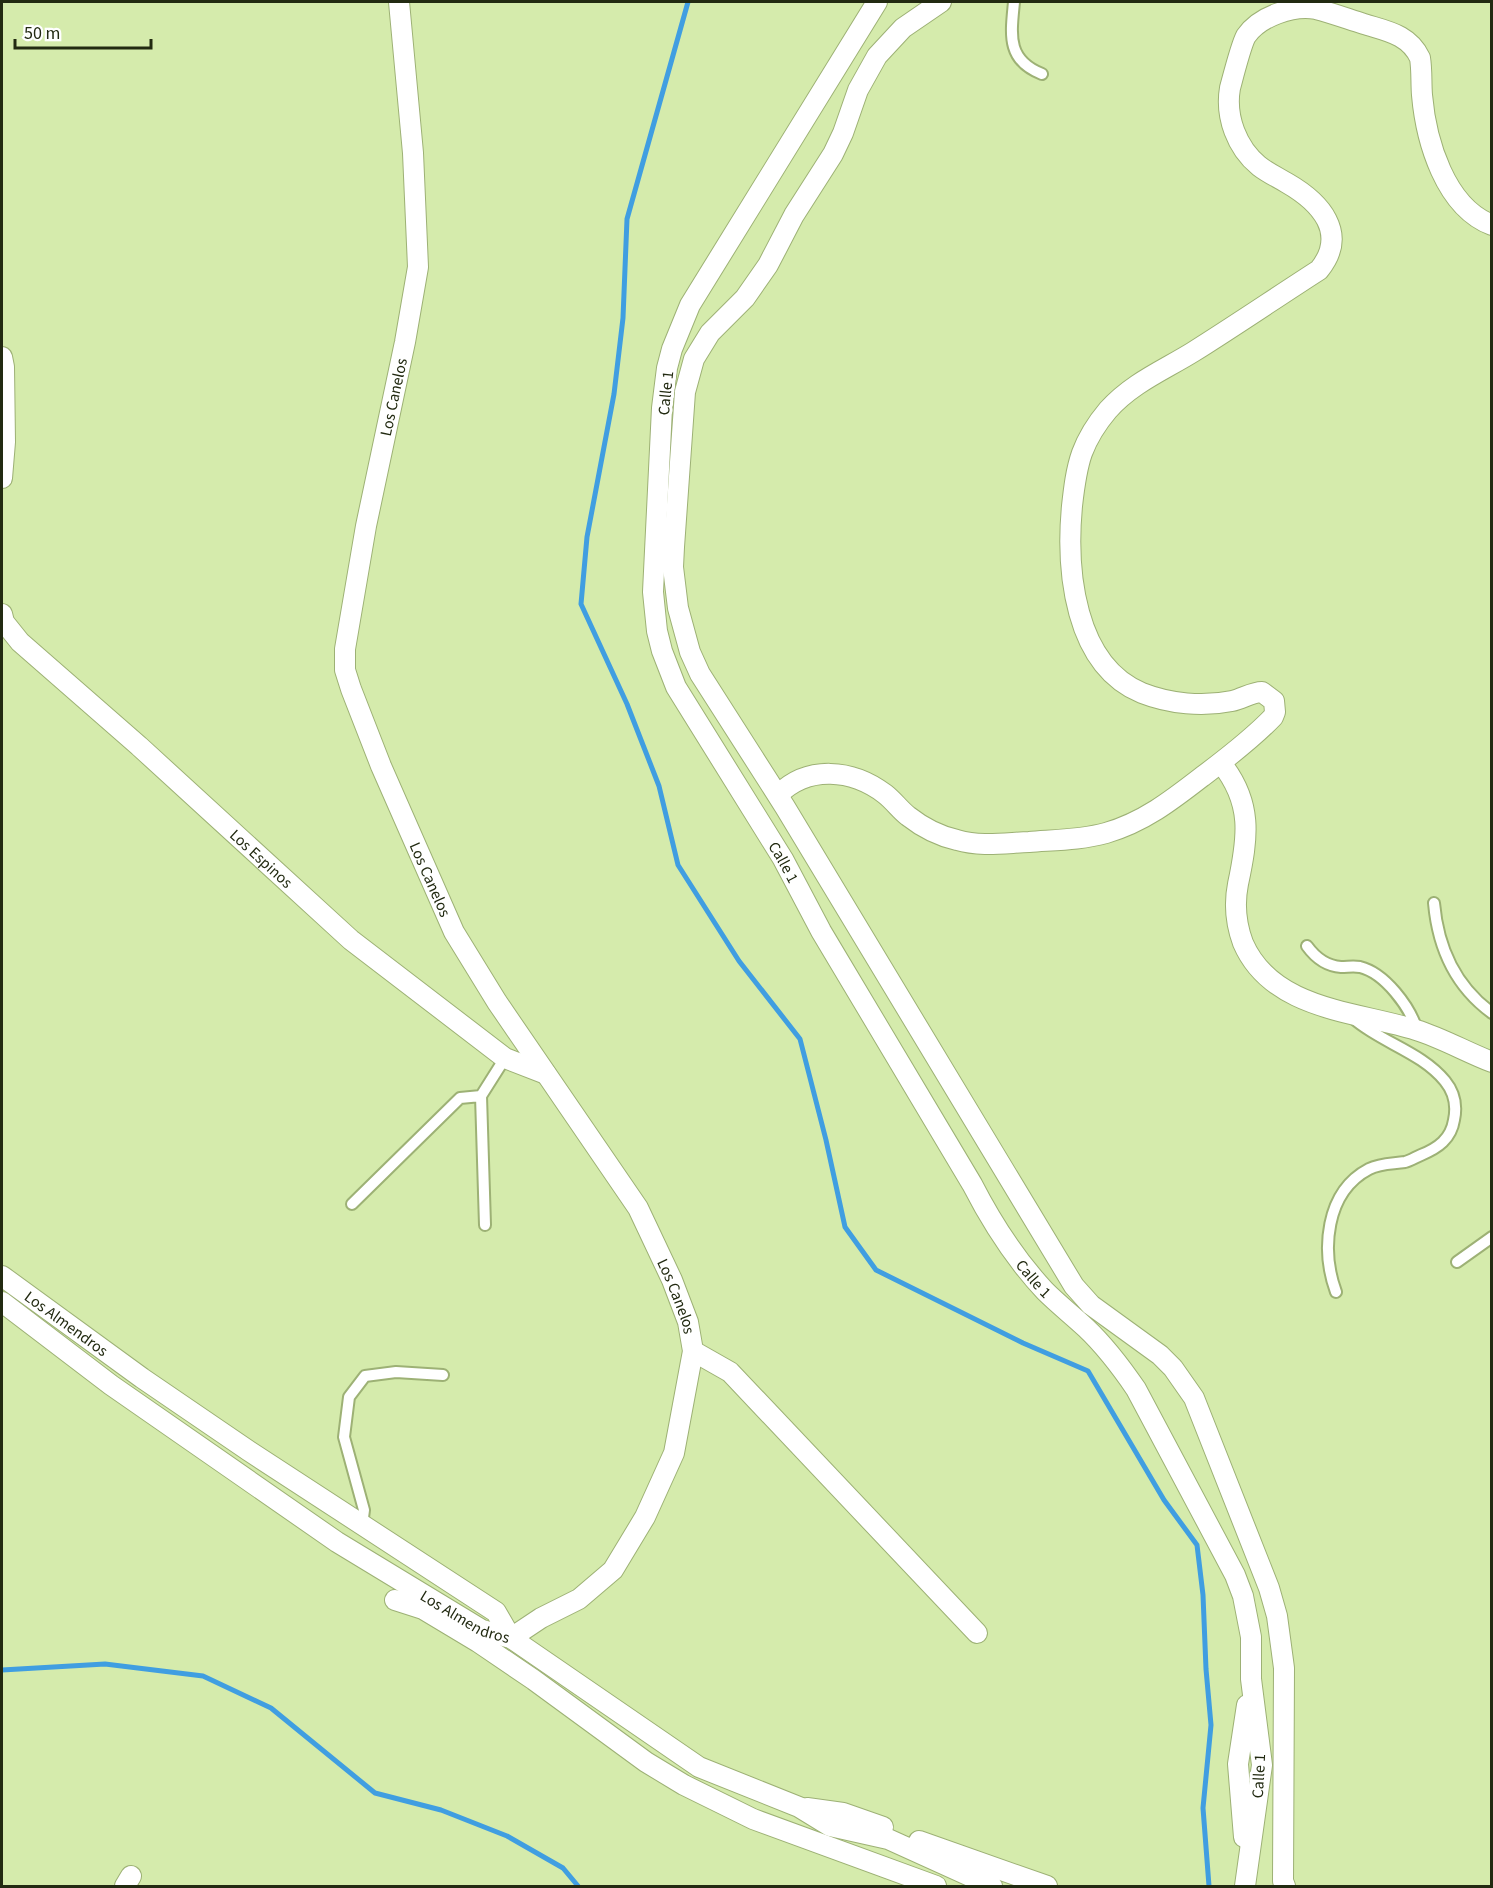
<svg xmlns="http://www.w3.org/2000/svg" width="1493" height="1888" font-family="'Source Sans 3',sans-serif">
  <rect width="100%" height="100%" fill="#d5ebac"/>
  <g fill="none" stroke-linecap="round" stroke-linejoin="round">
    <path stroke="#409ee1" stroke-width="5" d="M688 2 627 219 623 318 614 394 587 537 581 604 627 704 659 786 678 865 739 961 800 1039 826 1140 845 1227 876 1270 1023 1343 1088 1371 1164 1500 1197 1545 1203 1595 1206 1669 1211 1725 1203 1808 1209 1886
      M2 1670 105 1664 203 1676 271 1708 375 1793 441 1810 507 1836 563 1868 578 1886"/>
    <defs>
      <path id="service" d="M1014 2C1011 34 1006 60 1042 74
        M1434 903C1438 948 1455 986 1492 1013
        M1307 946C1315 957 1326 966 1341 967 1348 967 1353 966 1360 967 1385 973 1410 1007 1417 1030
        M352 1204 460 1098 481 1096
        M485 1225 481 1096 505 1058
        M1457 1262 1492 1237
        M1336 1292C1321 1251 1325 1192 1369 1169 1381 1163 1392 1164 1405 1162 1410 1161 1416 1157 1421 1155 1438 1148 1451 1139 1454 1120 1457 1106 1454 1092 1445 1081 1421 1052 1382 1043 1354 1019
        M362 1525 364 1510 344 1437 349 1397 365 1376 396 1372 443 1375"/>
      <g id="minor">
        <path id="s1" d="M399 2 413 153 418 267 405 342 366 526 345 649V670L351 689 381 766 454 932 497 1002 638 1208 672 1280 688 1322 693 1351 674 1453 645 1517 613 1570 579 1599 541 1618 511 1638"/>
        <path id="s2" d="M877 2 690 305 672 349 667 368 662 408 653 592 657 631 662 651 676 687 783 859 821 931 972 1184C992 1223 1015 1259 1045 1291 1058 1304 1072 1315 1086 1328 1105 1346 1121 1367 1136 1389L1235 1575 1243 1596 1251 1637V1679L1262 1765 1245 1886"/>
        <path d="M941 2 903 28 877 56 858 90 843 133 833 154 794 215 768 265 745 298 710 333 694 359 685 392 674 547 673 567 678 608 690 652 700 674 785 807 1074 1286 1091 1305 1160 1355 1173 1368 1194 1398 1269 1588 1277 1616 1284 1668 1283 1881 1285 1886"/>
        <path d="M2 357 4 367 5 442 2 478"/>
        <path id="s3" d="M2 614 4 622 20 642 139 746 351 940 505 1058 546 1074"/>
        <path d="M1221 763C1253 803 1248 837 1238 884 1234 904 1236 924 1243 943 1272 1010 1355 1011 1416 1030 1442 1038 1466 1052 1492 1062"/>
        <path d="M778 795C808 765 852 769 885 794 894 801 900 810 908 816 922 827 939 836 957 840 981 847 1004 843 1029 842 1054 840 1081 840 1106 833 1144 822 1172 800 1203 776 1227 758 1252 739 1273 717L1275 712 1274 701 1262 692C1252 692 1242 699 1232 701 1203 707 1170 704 1142 693 1074 665 1066 570 1072 506 1074 488 1076 470 1082 453 1088 437 1097 423 1108 410 1132 383 1164 370 1193 352 1236 325 1277 297 1319 270 1349 233 1320 202 1287 183 1277 177 1268 173 1259 166 1237 148 1225 117 1230 88 1233 77 1241 45 1246 36 1260 16 1293 5 1316 9 1332 13 1348 19 1364 24 1386 31 1409 34 1420 58 1422 70 1421 83 1422 95 1426 141 1445 207 1492 225"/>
        <path id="s4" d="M2 1276 142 1378 249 1451 496 1612 511 1638"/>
        <path id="s5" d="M2 1302 111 1385 337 1542 482 1630 511 1638 699 1767 799 1807 830 1826 888 1839 992 1886"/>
        <path d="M693 1351 730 1372 977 1633"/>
        <path d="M395 1600 423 1609 478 1642 534 1680 646 1762 684 1785 753 1819 936 1886"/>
        <path d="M807 1808 843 1813 883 1827"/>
        <path d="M1244 1837 1238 1764 1247 1705"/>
        <path d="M919 1841 1047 1886"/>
        <path d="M125 1886 131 1876"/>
      </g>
    </defs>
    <use href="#service" stroke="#9db175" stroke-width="14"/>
    <use href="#minor" stroke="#9db175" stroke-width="22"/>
    <use href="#service" stroke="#fff" stroke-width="10"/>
    <use href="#minor" stroke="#fff" stroke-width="20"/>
  </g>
  <g text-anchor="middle" stroke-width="6" stroke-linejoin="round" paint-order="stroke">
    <g font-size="16" fill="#222a11" stroke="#fff">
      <text transform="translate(665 393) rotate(-84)" y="6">Calle 1</text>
      <text transform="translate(393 397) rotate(-78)" y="6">Los Canelos</text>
      <text dy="6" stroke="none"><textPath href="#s3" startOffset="358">Los Espinos</textPath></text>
      <text dy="6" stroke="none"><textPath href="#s2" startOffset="952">Calle 1</textPath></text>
      <text dy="6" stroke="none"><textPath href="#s1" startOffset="902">Los Canelos</textPath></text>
      <text dy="6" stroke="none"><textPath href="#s2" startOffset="1438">Calle 1</textPath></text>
      <text dy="6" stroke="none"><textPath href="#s1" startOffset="1388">Los Canelos</textPath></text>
      <text dy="6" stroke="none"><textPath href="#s4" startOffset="80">Los Almendros</textPath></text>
      <text dy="6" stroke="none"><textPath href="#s5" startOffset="561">Los Almendros</textPath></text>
      <text transform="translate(1258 1776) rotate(-87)" y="6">Calle 1</text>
    </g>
  </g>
  <rect width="1493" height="1888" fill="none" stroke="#222a11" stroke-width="6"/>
  <path d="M15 39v9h136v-9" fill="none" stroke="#222a11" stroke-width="3"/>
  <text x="24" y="39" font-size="18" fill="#222a11" stroke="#ffffff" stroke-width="4.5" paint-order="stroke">50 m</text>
</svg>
